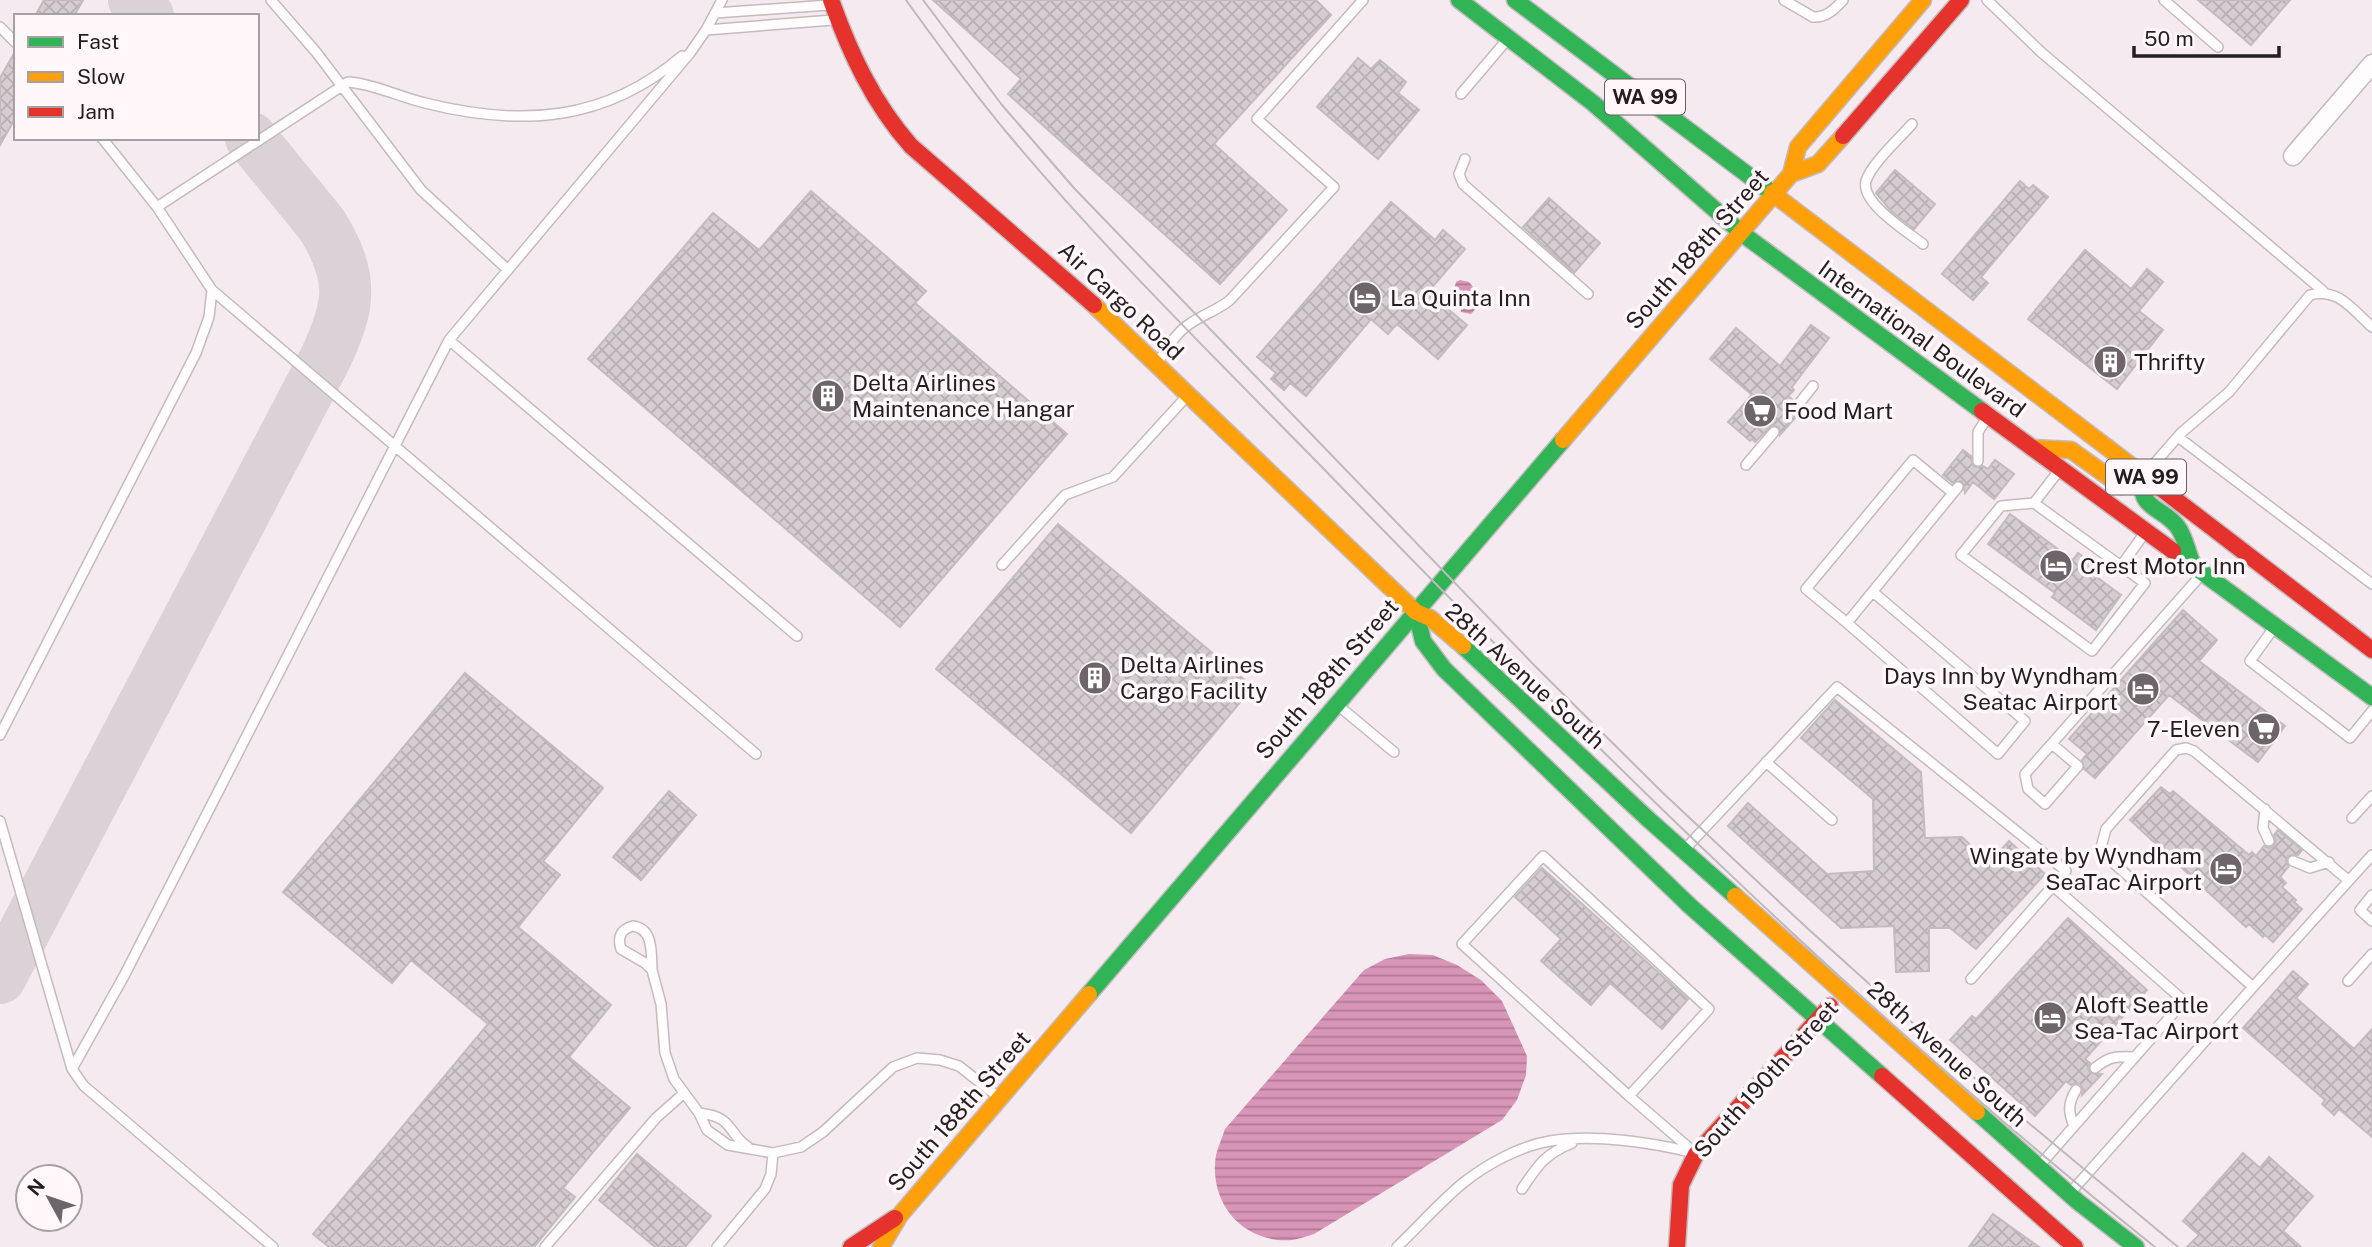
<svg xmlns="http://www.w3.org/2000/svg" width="2372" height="1247" font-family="'Public Sans',sans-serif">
  <defs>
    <pattern id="water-rules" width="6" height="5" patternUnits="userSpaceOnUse" patternTransform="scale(1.75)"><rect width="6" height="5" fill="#d895b8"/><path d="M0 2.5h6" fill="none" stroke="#af7995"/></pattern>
    <pattern id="building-cross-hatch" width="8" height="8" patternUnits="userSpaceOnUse" patternTransform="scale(1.75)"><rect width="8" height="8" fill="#d5cdd1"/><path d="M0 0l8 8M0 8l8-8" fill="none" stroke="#b7b0b3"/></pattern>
  </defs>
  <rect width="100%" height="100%" fill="#f5eaef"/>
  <path fill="url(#water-rules)" d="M1460 280 1469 282 1474 288 1478 306 1471 314 1461 312 1459 297 1453 293 1456 282Z
    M1409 954 1433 955 1457 965 1481 980 1502 1001 1527 1056 1526 1075 1517 1100 1502 1120 1314 1234C1307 1236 1299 1239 1292 1240 1243 1244 1208 1203 1216 1155 1218 1147 1222 1138 1225 1129L1364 970 1385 959Z"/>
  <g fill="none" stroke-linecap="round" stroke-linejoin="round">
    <path stroke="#dad2d6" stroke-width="52" d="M134 0 148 16
      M0 978 325 359C351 305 354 277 322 225L251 138"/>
  </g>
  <path fill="url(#building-cross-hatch)" stroke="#c3bbbf" stroke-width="2" d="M44 0H83L74 16H35Z
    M933 0H1316L1331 15 1214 144 1287 210 1220 284 1008 94 1021 79Z
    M2198 0H2290L2251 45Z
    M16 50V117L0 145V78Z
    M1358 58 1371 69 1380 60 1406 82 1398 93 1419 110 1378 159 1317 107Z
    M1895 170 1935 204 1914 229 1891 211 1876 193Z
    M2020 181 2029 189 2033 185 2048 197 1981 277 1988 283 1973 300 1942 274Z
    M811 191 926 291 915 303 1067 434 900 627 588 359 713 213 759 250Z
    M1549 198 1600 243 1574 273 1523 227Z
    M1391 202 1435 240 1443 230 1465 249 1428 292 1467 325 1438 359 1397 324 1388 334 1371 319 1306 396 1290 383 1284 390 1271 379 1276 373 1257 357Z
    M2085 250 2131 289 2147 269 2163 282 2139 311 2163 330 2117 389 2028 319Z
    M1811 325 1829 338 1792 387 1794 390 1788 396 1793 400 1792 408 1796 412 1801 411 1780 435 1779 427 1772 425 1755 442 1752 439 1750 441 1728 422 1752 395 1710 359 1736 328 1780 366Z
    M1963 450 1971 456 1972 464 1975 467 1983 466 1988 469 1995 460 2014 474 1994 499 1973 482 1965 493 1962 481 1953 483 1943 475Z
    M2010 514 2073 560 2078 553 2103 571 2098 578 2121 595 2096 630 2052 597 2055 593 1988 544Z
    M1058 524 1253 687 1131 833 936 669Z
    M2183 610 2217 640 2199 661 2285 726 2258 762 2169 695 2095 778 2084 769 2082 760 2087 754 2069 739Z
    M465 673 603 788 543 861 560 875 518 927 611 1005 569 1057 630 1108 563 1188 575 1197 534 1247H329L313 1234 488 1024 411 960 392 983 283 892Z
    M1835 700 1921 772 1925 838 1962 837 1989 863 2009 841 2045 874 1976 949 1950 928H1929V971L1896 972 1894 926 1841 928 1728 826 1748 803 1827 874 1874 871 1873 799 1801 738Z
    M2161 787 2170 794 2173 791 2249 855 2252 852 2256 856 2264 846 2269 848 2274 846 2276 841 2274 835 2278 830 2302 850 2298 855 2288 856 2286 861 2289 866 2280 877 2286 883 2282 887 2296 900 2294 902 2302 909 2273 942 2265 935 2263 937 2249 924 2246 927 2130 820Z
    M669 791 696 815 641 880 613 857Z
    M1542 868 1688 999 1662 1029 1610 983 1591 1005 1541 961 1561 939 1515 897Z
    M2068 918 2147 990 2085 1059 2090 1063 2088 1068 2090 1073 2102 1074 2082 1095 2083 1089 2080 1084 2075 1083 2071 1085 2066 1081 2035 1116 1950 1040 1972 1016 1976 1019Z
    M2293 971 2308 984 2296 998 2354 1049 2372 1029V1137L2339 1109 2334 1115 2322 1104 2325 1100 2243 1028Z
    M2243 1153 2260 1168 2269 1157 2313 1196 2283 1231 2301 1247H2187L2199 1235 2183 1221Z
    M637 1154 711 1216 685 1247H655L599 1200Z
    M1993 1214 2039 1247H1969Z"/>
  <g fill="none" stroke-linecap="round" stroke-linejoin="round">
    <defs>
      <path id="lane" d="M271 0 316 52 421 190 507 269
        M1784 0 1813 17C1826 18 1835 9 1843 0
        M1987 0 2041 52 2323 291
        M2164 0 2218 47
        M715 13 829 5
        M0 27 16 43
        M706 30 833 20
        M1461 94 1506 41
        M1912 124C1900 138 1871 164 1866 181 1860 203 1908 232 1923 244
        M102 138 157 207 212 290 756 754
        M1465 159 1459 174 1463 184 1588 294
        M157 207 348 82C374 84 400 97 425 103 521 127 605 122 682 56
        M449 340 797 636
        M1158 362C1167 349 1176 332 1191 323 1204 314 1218 310 1230 300L1334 187 1257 119 1363 0
        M1798 405 1813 386
        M2178 437 2372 584
        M1978 461V432L1987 418
        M1746 465 1774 432
        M2147 472 2181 433 2229 392 2310 295C2338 287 2353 310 2372 327
        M2057 473 2034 503 2121 566 2144 534
        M2034 503 2001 506 1961 555 2092 651 2145 583 2121 566
        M1002 565 1065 495 1113 477 1187 396
        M1873 592 2025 721 1998 754 1847 623 1958 487
        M1847 623 1806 589 1913 460 1953 493
        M2273 629 2250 661 2350 738 2372 711
        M1340 707 1394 752
        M0 735 196 353 209 317 212 290
        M2052 744 2078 766 2045 804 2028 789 2025 774 2201 575
        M1766 762 1832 820
        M2265 809 2263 828 2269 841
        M2352 818 2372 796
        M0 821 72 1069 124 976 449 340 690 53 706 30 722 0
        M1685 849 1837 687 2066 871 1971 979
        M2293 861 2310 868 2329 862
        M2348 880 2194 751 2186 748 2176 750 2106 829 2100 851 2253 987 2372 855
        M2372 895 2360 910 2372 921
        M633 926C654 929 651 953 652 970L645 963 621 949C617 937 621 929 633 926Z
        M652 970 661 1004 665 1053 674 1079 699 1113 707 1130 728 1145 773 1153 801 1147 823 1132 893 1067 917 1058 940 1060 959 1066 997 1096
        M2348 981 2372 954
        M2095 1068C2109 1056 2118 1056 2135 1057
        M72 1069 84 1086 273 1247
        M1629 1096 1709 1009 1543 856 1462 944 1629 1096 1695 1153
        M699 1113C735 1117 726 1132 748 1147
        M2074 1126C2068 1112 2068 1103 2076 1090
        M2040 1165 2184 1001 2053 886
        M1522 1189C1538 1165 1545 1154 1572 1143
        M2071 1192 2253 987
        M545 1247 656 1118 683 1094
        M717 1247 765 1189 771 1174 773 1153
        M1397 1247C1419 1226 1440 1202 1463 1183 1487 1164 1520 1146 1550 1141 1594 1134 1651 1142 1694 1153"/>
      <path id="street" d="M2293 156 2372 64"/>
      <path id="fast" d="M1459 0 1593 103 1744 235 1982 411
        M1515 0 1772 193
        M2144 476C2136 509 2161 506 2177 526 2185 536 2187 551 2192 562
        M2173 551 2372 697
        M1416 612 1423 641 1444 669 1690 906 1882 1076
        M1463 646 1648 819 1735 896
        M1089 994 1563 440
        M1977 1112 2077 1201 2136 1247"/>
      <path id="slow" d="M1791 174 1798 147 1923 0
        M1772 193 2133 467
        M1094 305 1416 612 1430 618 1463 646
        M1563 440 1791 174 1818 164 1843 136
        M2032 448 2071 450 2121 486 2131 485 2144 476
        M1735 896 1977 1112
        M881 1247 900 1215 1089 994"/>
      <path id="jam" d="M831 0C850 53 873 103 911 146L1094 305
        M1843 136 1961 0
        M1982 411 2173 551
        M2133 467 2372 650
        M1882 1076 2075 1247
        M851 1247 895 1218
        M1677 1247 1681 1185 1696 1154 1830 1006"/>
    </defs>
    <use href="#lane" stroke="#c3bbbf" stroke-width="12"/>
    <use href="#street" stroke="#c3bbbf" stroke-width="21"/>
    <use href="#fast" stroke="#c3bbbf" stroke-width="19"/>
    <use href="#slow" stroke="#c3bbbf" stroke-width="19"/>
    <use href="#jam" stroke="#c3bbbf" stroke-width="19"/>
    <use href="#lane" stroke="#fefcfd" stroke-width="9"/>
    <use href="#street" stroke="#fefcfd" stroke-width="18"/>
    <use href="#fast" stroke="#30b455" stroke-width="16"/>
    <use href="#slow" stroke="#ff9f0a" stroke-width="16"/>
    <use href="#jam" stroke="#e5322d" stroke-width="16"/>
    <path stroke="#bebabc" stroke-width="2" d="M906 0C939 46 972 91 1008 134 1114 261 1235 377 1350 496 1606 760 1868 1018 2155 1247
      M923 0 1002 105 1074 188 1535 666 1663 793 1806 927 1966 1071 2178 1247"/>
  </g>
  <defs>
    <symbol id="hotel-disc" viewBox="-11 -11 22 22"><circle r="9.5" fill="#6d6569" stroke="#fff7fa"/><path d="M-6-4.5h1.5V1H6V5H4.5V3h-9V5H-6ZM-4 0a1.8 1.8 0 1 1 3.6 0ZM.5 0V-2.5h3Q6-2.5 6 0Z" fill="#fff"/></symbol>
    <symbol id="building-disc" viewBox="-11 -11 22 22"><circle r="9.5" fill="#6d6569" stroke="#fff7fa"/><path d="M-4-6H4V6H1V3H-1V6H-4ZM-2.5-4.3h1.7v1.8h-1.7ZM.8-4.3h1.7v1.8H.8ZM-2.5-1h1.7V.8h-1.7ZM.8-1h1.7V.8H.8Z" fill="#fff"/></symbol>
    <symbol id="supermarket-disc" viewBox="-11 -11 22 22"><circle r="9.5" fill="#6d6569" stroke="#fff7fa"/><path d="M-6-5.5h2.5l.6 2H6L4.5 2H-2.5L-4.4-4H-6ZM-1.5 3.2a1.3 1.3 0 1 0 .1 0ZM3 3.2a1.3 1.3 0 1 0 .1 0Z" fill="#fff"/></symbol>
  </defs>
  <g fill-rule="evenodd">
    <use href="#hotel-disc" x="1346" y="279" width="38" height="38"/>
    <use href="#building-disc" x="2091" y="343" width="38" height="38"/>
    <use href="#building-disc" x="809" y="377" width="38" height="38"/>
    <use href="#supermarket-disc" x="1741" y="392" width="38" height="38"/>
    <use href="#hotel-disc" x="2037" y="547" width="38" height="38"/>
    <use href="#building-disc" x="1076" y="659" width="38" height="38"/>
    <use href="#hotel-disc" x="2124" y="670" width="38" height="38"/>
    <use href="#supermarket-disc" x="2245" y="710" width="38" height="38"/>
    <use href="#hotel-disc" x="2207" y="850" width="38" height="38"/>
    <use href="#hotel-disc" x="2031" y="999" width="38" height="38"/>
  </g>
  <g text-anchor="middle" stroke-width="7" stroke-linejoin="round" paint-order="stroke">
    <g fill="#fff7fa" stroke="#665e62" stroke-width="2">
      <rect x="1605" y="79.5" width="80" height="35" rx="5"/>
      <rect x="2106" y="459.5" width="80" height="35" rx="5"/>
    </g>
    <g font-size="21" font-weight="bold" fill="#241d21">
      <text x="1645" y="104">WA 99</text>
      <text x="2146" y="484">WA 99</text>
    </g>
    <g font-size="23" fill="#241d21" stroke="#fff7fa">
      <text transform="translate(1697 249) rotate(-49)" y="8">South 188th Street</text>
      <text transform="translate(1121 301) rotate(43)" y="8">Air Cargo Road</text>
      <text transform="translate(1922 339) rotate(36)" y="8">International Boulevard</text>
      <text transform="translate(1525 676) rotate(42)" y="8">28th Avenue South</text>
      <text transform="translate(1327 679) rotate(-49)" y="8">South 188th Street</text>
      <text transform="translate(1947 1054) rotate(42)" y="8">28th Avenue South</text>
      <text transform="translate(1766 1079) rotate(-48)" y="8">South 190th Street</text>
      <text transform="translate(959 1111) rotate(-49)" y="8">South 188th Street</text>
    </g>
    <g font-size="23" fill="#241d21" stroke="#fff7fa" text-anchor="start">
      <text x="1390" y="306">La Quinta Inn</text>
      <text x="2134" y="370">Thrifty</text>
      <text x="852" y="391">Delta Airlines<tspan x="852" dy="26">Maintenance Hangar</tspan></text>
      <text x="1784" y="419">Food Mart</text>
      <text x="2080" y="574">Crest Motor Inn</text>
      <text x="1120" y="673">Delta Airlines<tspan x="1120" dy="26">Cargo Facility</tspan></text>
      <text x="2118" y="684" text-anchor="end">Days Inn by Wyndham<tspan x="2118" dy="26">Seatac Airport</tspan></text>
      <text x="2240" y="737" text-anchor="end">7-Eleven</text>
      <text x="2202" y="864" text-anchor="end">Wingate by Wyndham<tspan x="2202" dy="26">SeaTac Airport</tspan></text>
      <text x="2074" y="1013">Aloft Seattle<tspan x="2074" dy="26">Sea-Tac Airport</tspan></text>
    </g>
  </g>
  <rect x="14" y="14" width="245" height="126" fill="#fff7fa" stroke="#a7a0a3" stroke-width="2"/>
  <rect x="28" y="37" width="35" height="10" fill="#30b455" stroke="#a7a0a3" stroke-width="2"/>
  <text x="77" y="49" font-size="21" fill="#241d21">Fast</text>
  <rect x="28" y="72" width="35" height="10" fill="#ff9f0a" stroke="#a7a0a3" stroke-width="2"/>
  <text x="77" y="84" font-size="21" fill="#241d21">Slow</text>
  <rect x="28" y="107" width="35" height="10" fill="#e5322d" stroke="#a7a0a3" stroke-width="2"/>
  <text x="77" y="119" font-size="21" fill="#241d21">Jam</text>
  <g transform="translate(49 1198) rotate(310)"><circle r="33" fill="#fff7fa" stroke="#a7a0a3" stroke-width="2"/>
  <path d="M0-5L12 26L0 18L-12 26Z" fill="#6d6569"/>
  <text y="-10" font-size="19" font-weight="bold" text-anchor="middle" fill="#241d21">N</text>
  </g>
  <path d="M2134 46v10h145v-10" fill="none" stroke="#241d21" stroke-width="3.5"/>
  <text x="2144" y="46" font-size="21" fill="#241d21" stroke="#fff7fa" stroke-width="5" paint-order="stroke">50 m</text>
</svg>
